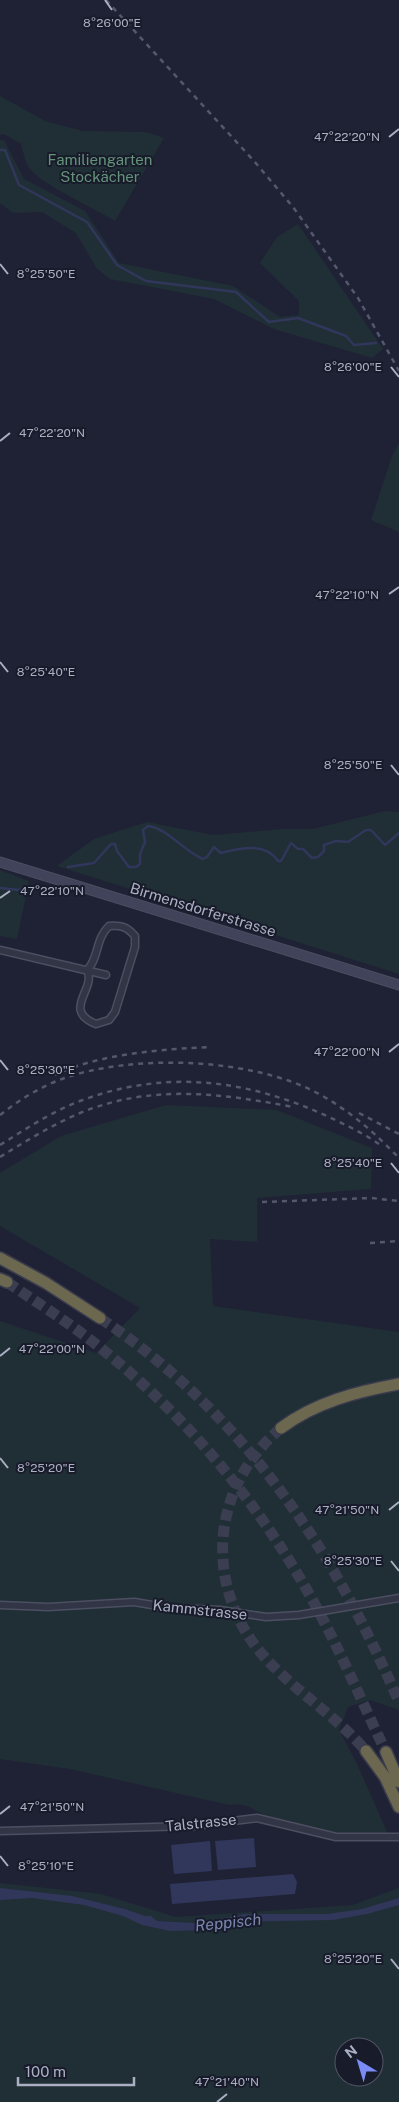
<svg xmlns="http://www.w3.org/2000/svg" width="399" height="2102" font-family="'Public Sans',sans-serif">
  <rect width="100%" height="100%" fill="#1f2235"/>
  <path fill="#202e36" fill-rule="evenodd" d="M0 96 45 121 83 131 146 132 164 138 115 221C96 209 36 182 28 166 25 160 23 151 21 144L4 134 0 135Z
    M0 140H4L24 179 85 211 119 263 233 286 280 317 299 315V301L260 263 277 237 298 224 383 349 372 358 274 329 214 299 110 279 97 269 76 233 42 212 13 213 0 203Z
    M399 443V532L371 520 392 456Z
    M385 811 399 812V974L57 866 94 839 147 822 213 835 283 829H313Z
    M0 870 29 881 17 939 0 936Z
    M166 1105 277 1110 372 1148 371 1189 257 1198V1242L210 1239 213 1306 399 1332V1710L370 1700 348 1707 339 1730 357 1764 388 1834C366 1834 343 1836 321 1831 303 1826 282 1822 265 1815 248 1808 249 1803 229 1805L70 1769 0 1759V1321L96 1353 140 1308 0 1226V1173L61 1136Z
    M0 1883 101 1894 176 1917 352 1905 399 1888V2102H0ZM344 2047H374V2077H344Z"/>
  <path fill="#30375b" d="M254 1838 256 1867 218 1870 215 1841Z
    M210 1841 212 1871 174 1874 171 1845Z
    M293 1874 297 1882 295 1894 172 1904 170 1884Z
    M0 1888 72 1896 125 1909 145 1916H151L157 1921 195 1923 245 1914H327L362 1909 399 1898V1905L367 1914 333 1920 232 1922 203 1930 170 1931 142 1925 123 1916 84 1905 32 1898 0 1900Z"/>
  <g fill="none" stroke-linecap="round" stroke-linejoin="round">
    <path stroke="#30375b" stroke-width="2.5" d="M0 150H5L19 185 87 222 117 265 146 281 236 292 269 322 298 318 346 336 354 345 376 343
      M68 867 94 863 111 844H115L117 851 129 867H136L140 864V854L145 842 143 830 148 826C169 829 183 851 203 859L207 857 214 847 221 853C240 848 265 842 278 861H281L291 843 298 849H303L312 858 318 857 324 851V845L336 841 348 842 366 830H371L385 845 399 833
      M0 888 19 890 24 887"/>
    <path stroke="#3b3e51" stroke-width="11" stroke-dasharray="11 5.5" stroke-linecap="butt" d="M7 1282C39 1304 73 1325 103 1350 184 1415 252 1495 304 1585 335 1638 359 1696 386 1752
      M100 1318C243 1414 332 1546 399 1702
      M281 1428C207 1490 203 1595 271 1664 301 1695 338 1718 366 1751"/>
    <defs>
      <path id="minor" d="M109 926C122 925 127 927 135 936V947L115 1012 109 1020 96 1024C61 1010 97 989 87 970 99 959 95 939 109 926Z
        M0 950 106 975
        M0 1605 48 1607 134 1602 170 1608 220 1610 266 1617 299 1615 399 1598
        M0 1831 193 1826 257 1818 336 1837H399"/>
      <path id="secondary" d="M0 862 399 985"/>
      <path id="motorway" d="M0 1258 46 1283 100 1318
        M0 1279 7 1282
        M281 1428C316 1402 356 1392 399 1384
        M366 1751 385 1777 399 1807
        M386 1752 399 1782"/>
    </defs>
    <use href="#minor" stroke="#4c4f61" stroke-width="9"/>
    <use href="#secondary" stroke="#4c4f61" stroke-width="11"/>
    <use href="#motorway" stroke="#3a3c4d" stroke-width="14"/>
    <use href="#minor" stroke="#323546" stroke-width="6"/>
    <use href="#secondary" stroke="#404359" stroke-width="9"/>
    <use href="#motorway" stroke="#6c684f" stroke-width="11"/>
    <path stroke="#54586d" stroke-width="2.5" stroke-dasharray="5 5" stroke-linecap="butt" d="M106 0 254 161 293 207 358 298 399 371
      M55 1075C97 1054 164 1049 210 1047
      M359 1113 399 1134
      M0 1115C19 1100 40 1087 62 1079 133 1053 254 1058 319 1094 350 1111 375 1133 399 1158
      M0 1145C26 1129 51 1112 80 1101 165 1069 247 1079 329 1117 346 1125 363 1133 379 1144
      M0 1157C26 1141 52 1125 80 1113 151 1084 220 1093 293 1107
      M262 1202 371 1198 399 1201
      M370 1243 399 1241"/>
  </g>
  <path fill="none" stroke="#abafc3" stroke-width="2" d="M105 0 112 10M389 137 399 129M0 264 8 274M391 367 399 377M0 441 10 433M389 594 399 587M0 662 8 672M391 765 399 775M0 898 10 891M389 1052 399 1044M0 1060 8 1070M391 1163 399 1173M0 1356 10 1348M0 1458 8 1468M389 1510 399 1502M391 1561 399 1571M0 1814 10 1806M0 1856 8 1866M391 1959 399 1969M217 2102 227 2094"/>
  <g text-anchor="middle" stroke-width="4" stroke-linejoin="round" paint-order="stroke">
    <g font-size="15" fill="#64937a" stroke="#181b2a">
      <text x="100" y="165">Familiengarten<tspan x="100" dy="17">Stockächer</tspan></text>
    </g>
    <g font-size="15" fill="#abafc3" stroke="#181b2a">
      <text transform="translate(203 910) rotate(17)" y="5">Birmensdorferstrasse</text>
      <text transform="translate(200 1610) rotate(6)" y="5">Kammstrasse</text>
      <text transform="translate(201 1823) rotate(-6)" y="5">Talstrasse</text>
    </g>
    <g font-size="16" font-style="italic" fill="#7b85b1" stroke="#181b2a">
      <text transform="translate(228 1922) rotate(-6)" y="6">Reppisch</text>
    </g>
  </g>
  <g font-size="12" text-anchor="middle" fill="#abafc3" stroke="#181b2a" stroke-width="4" stroke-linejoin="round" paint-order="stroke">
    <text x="112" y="27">8°26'00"E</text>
    <text x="347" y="141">47°22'20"N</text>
    <text x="46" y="278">8°25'50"E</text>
    <text x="353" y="371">8°26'00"E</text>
    <text x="52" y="437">47°22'20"N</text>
    <text x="347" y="599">47°22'10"N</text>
    <text x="46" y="676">8°25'40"E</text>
    <text x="353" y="769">8°25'50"E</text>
    <text x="52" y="895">47°22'10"N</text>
    <text x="347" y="1056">47°22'00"N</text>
    <text x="46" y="1074">8°25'30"E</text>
    <text x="353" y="1167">8°25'40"E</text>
    <text x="52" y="1353">47°22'00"N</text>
    <text x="46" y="1472">8°25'20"E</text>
    <text x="347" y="1514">47°21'50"N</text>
    <text x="353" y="1565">8°25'30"E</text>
    <text x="52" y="1811">47°21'50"N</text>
    <text x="46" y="1870">8°25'10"E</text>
    <text x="353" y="1963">8°25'20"E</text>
    <text x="227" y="2086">47°21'40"N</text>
  </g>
  <g transform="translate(359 2062) rotate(322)"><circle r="24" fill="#181b2a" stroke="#535667"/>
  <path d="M0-4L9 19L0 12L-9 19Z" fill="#7c8cf7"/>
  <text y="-8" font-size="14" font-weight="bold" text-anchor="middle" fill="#abafc3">N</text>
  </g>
  <path d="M18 2077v8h116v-8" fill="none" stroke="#abafc3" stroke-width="2.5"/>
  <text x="25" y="2077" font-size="15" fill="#abafc3" stroke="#181b2a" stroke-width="4" paint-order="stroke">100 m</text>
</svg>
